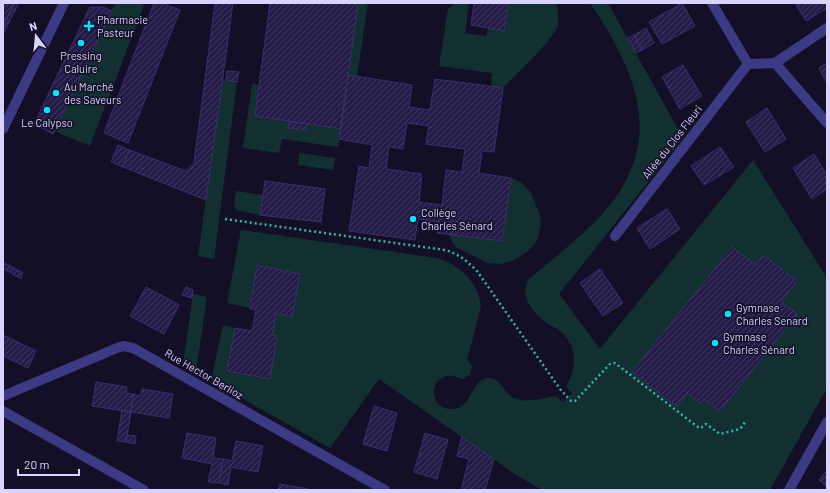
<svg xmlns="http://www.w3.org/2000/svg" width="830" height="493" font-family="Barlow,sans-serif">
  <defs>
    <pattern id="building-hatch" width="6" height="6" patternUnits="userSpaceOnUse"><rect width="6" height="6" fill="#241b47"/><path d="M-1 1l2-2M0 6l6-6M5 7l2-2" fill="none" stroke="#433b63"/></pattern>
  </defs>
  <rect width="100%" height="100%" fill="#130f26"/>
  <path fill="#12302f" d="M133 3 144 4 143 8 90 146 54 131 115 4Z
    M358 3H368L357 76 348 75Z
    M455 3H469L465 33 486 36 488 28 504 31 508 3H556C558 10 559 17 558 25 553 41 516 74 503 88L491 86 492 73 439 66 448 9Z
    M590 3H608L683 138 559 294 600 349 753 160 827 278V388L770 490H542L516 475 379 379 330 448 211 381 223 325 235 328 227 371 269 379 277 336 272 335 276 313 292 317 300 274 257 265 250 308 227 303 241 230 437 258C459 264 479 283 481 307L467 360 470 362 472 367 470 374 464 379C458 379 454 374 447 376 427 381 431 408 450 409 474 410 469 380 488 378 500 377 504 393 514 398 528 404 542 398 556 396L563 402 572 393 566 387C577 368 578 346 560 331 555 327 549 325 544 321 531 311 519 295 529 279 557 255 591 230 613 201 665 132 632 65 590 3Z
    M222 80 237 82 214 259 198 256Z
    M252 84 259 85 255 116 289 121 288 128 306 130 307 124 341 129 338 147 282 139 279 153 243 148Z
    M299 153 335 158 333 170 298 165Z
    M511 178 522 183 531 193 540 215 541 224 538 238 534 245 527 252 512 261 500 264 487 263 456 247 451 240 449 234 502 241Z
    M236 191 263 195 260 215 236 210 234 205Z
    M193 294 207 297 196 371 183 364Z"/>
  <path fill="url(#building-hatch)" stroke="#3b2d73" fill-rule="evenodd" d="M3 3H14L3 26Z
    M14 3H19L3 34V26Z
    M154 3H162L180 10 128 143 104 133Z
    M215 3H233L206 200 123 167 129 150 186 171 194 163Z
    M270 3H358L341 129 255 116Z
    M474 3H508L504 31 471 25Z
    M682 3 695 26 662 44 649 22Z
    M795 3H827V8L806 21Z
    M90 7H103L112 11 53 134 34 124Z
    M646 28 654 43 642 50 634 35Z
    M634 35 642 50 636 53 627 38Z
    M827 63V83L819 68Z
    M683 65 702 96 680 109 662 77Z
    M227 71 239 72 237 82 226 80Z
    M348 75 412 85 409 107 430 110 435 79 503 88 494 152 482 151 479 173 511 178 502 241 437 233 439 222 418 219 415 240 349 231 359 166 369 168 372 145 339 139ZM407 123 429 126 426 144 465 149 462 172 446 170 442 205 419 202 422 174 386 169 389 147 403 149Z
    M767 108 786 139 765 152 746 122Z
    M289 121 307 124 306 130 288 128Z
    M118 145 129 150 123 167 111 162Z
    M720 147 734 167 704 185 691 166Z
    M814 154 827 175V189L812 199 793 168Z
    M265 181 325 189 321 222 260 215Z
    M667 209 680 229 650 249 637 228Z
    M732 247 756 265 763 255 797 281 781 302 797 314 720 411 704 399 700 403 687 393 677 407 632 372Z
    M3 262 23 273 21 279 4 269 3 271Z
    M257 265 300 274 292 317 276 313 272 335 277 336 270 379 227 371 235 328 252 331 256 310 250 309Z
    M600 269 623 303 603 316 580 283Z
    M146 287 179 305 164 334 130 316Z
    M186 287 193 290 192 298 182 295Z
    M3 335 36 351 28 368 3 356Z
    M96 382 127 387 126 393 133 394 131 412 92 406Z
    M142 389 173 394 169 418 131 412 133 394 140 396Z
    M374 406 397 413 387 451 363 444Z
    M122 410 131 412 126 442 117 441Z
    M187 433 216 438 213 458 223 459 219 483 208 482 212 464 182 458Z
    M425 433 448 440 437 479 414 472Z
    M127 435 136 436 135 444 126 442Z
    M462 437 494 459 485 490H461L469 459 457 456Z
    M236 441 263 446 258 472 231 467 228 485 219 483 223 459 232 461Z
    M827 470V487L819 480Z
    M280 484 308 489V490H278Z"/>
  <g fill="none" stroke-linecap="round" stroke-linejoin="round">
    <path stroke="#2fb8b0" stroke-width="2.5" stroke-dasharray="2 3" stroke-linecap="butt" d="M225 219 445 250C459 254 467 261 477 271L560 389 571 401H575L610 364 615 363 699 428H701L706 424 720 434 740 429 746 421"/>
    <path stroke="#3d3a85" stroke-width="10" d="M712 3 748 64 775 63 827 123
      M775 63 827 28
      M3 129 64 3
      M615 236 748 64
      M3 396 117 348 123 346 133 348 385 490
      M3 411 144 490
      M789 490 827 422"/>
  </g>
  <g fill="#00e5ff" stroke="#130f26" stroke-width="1.5">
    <path d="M87 20h4v4h4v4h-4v4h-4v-4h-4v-4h4z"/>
    <circle cx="81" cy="43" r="4"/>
    <circle cx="56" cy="93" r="4"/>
    <circle cx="47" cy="110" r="4"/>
    <circle cx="413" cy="219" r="4"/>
    <circle cx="728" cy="314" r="4"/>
    <circle cx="715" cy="343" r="4"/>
  </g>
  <g text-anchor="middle" stroke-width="3" stroke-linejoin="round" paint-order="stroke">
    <g font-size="11" fill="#d9d4ff" stroke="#130f26" text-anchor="start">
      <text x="97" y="24">Pharmacie<tspan x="97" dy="13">Pasteur</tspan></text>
      <text x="81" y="60" text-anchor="middle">Pressing<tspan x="81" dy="13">Caluire</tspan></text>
      <text x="64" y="91">Au Marché<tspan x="64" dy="13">des Saveurs</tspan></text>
      <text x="47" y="127" text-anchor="middle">Le Calypso</text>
      <text x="421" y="217">Collège<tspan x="421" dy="13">Charles Sénard</tspan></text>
      <text x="736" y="312">Gymnase<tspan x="736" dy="13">Charles Senard</tspan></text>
      <text x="723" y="341">Gymnase<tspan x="723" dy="13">Charles Sénard</tspan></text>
    </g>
    <g font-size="11" fill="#d9d4ff" stroke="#130f26">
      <text transform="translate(672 142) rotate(-52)" y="4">Allée du Clos Fleuri</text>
      <text transform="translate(204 374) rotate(30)" y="4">Rue Hector Berlioz</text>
    </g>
  </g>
  <rect width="830" height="493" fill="none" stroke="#d9d4ff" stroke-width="8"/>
  <g transform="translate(36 36) rotate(344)" stroke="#130f26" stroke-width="3" paint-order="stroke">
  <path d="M0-3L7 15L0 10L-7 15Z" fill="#d9d4ff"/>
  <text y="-6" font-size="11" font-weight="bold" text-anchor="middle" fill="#d9d4ff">N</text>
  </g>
  <path d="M18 469v6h61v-6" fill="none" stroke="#d9d4ff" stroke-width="2"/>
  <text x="24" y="469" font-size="12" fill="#d9d4ff" stroke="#130f26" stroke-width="3" paint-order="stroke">20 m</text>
</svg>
